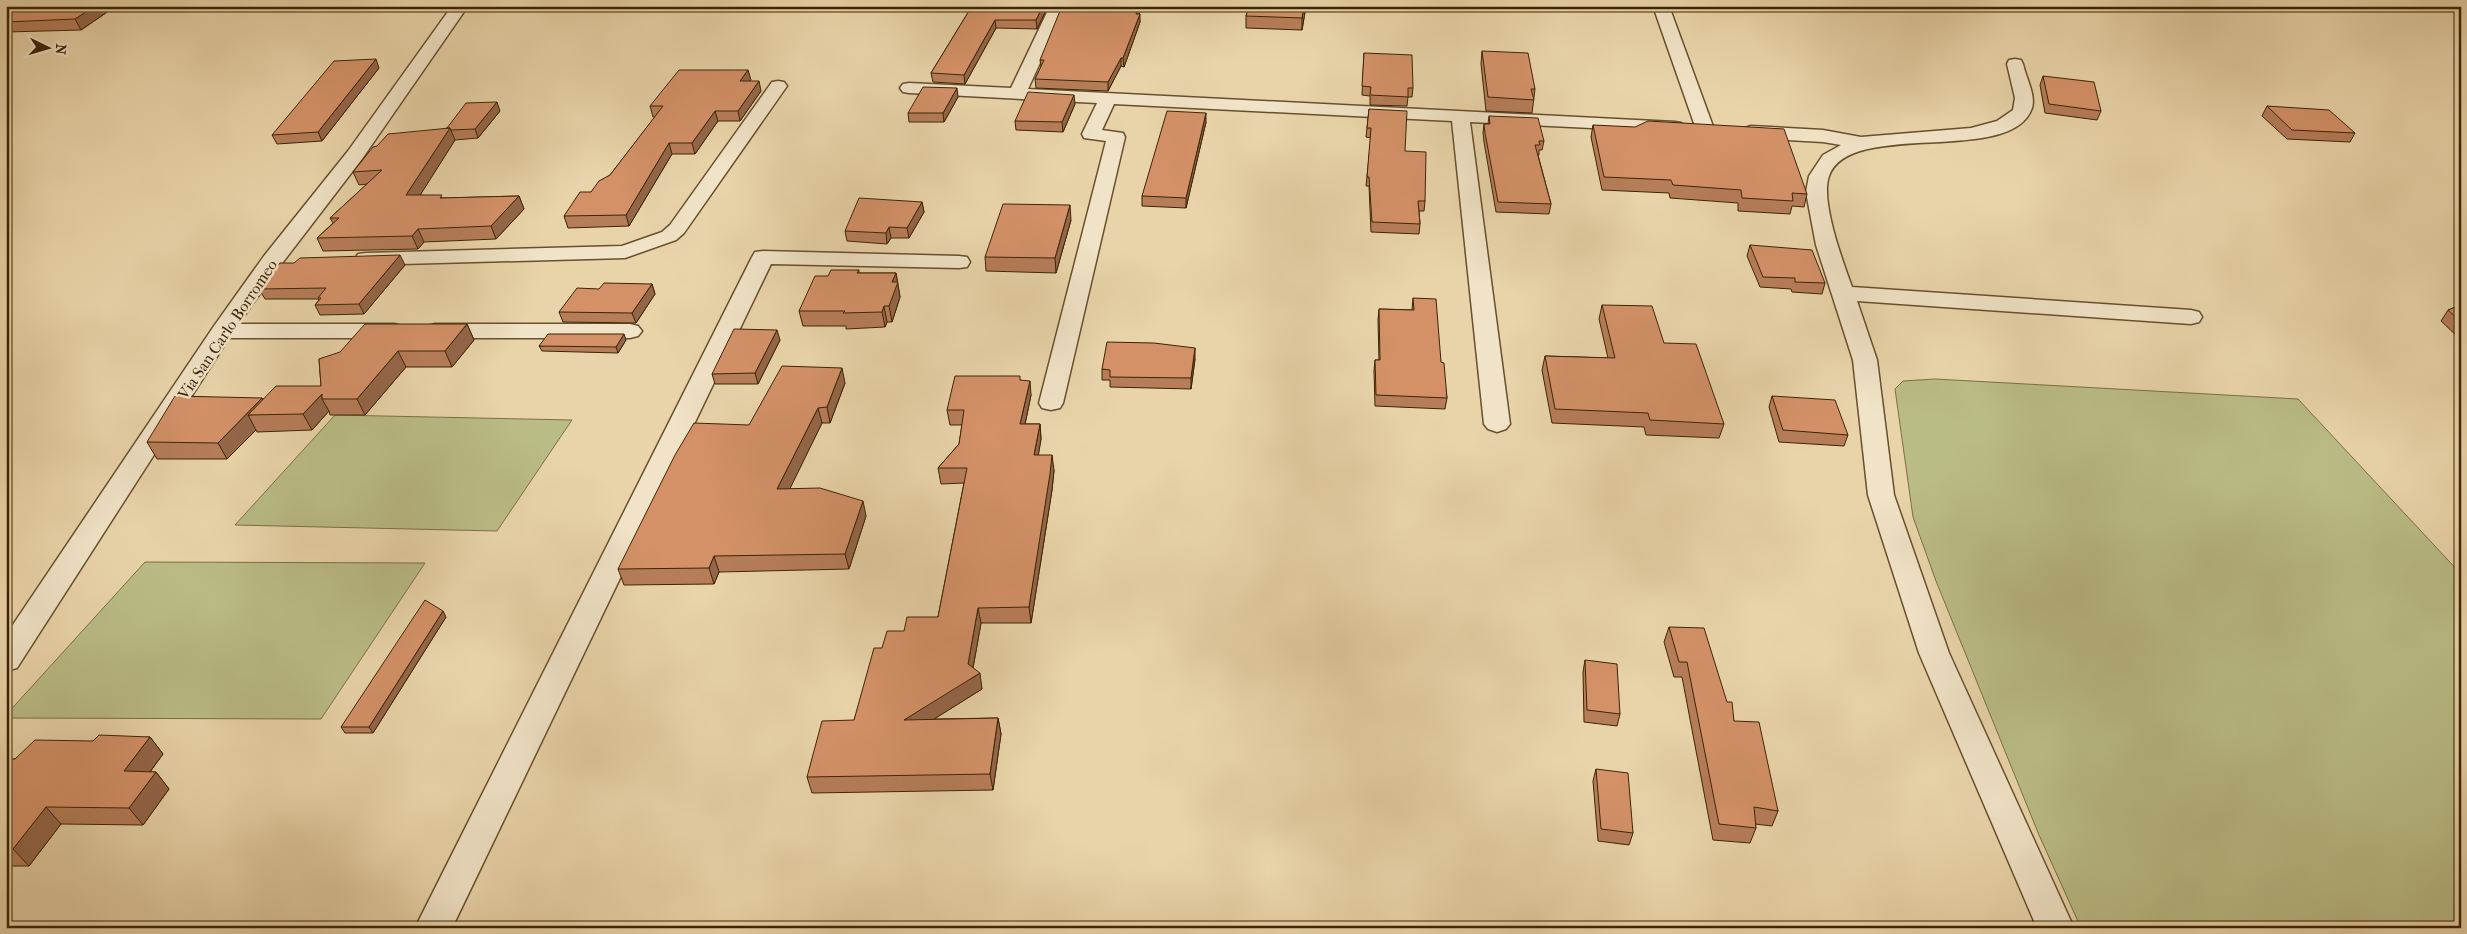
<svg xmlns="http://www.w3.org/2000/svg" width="2467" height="934" font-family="'IM FELL French Canon',serif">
  <rect width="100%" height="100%" fill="#e9d4a9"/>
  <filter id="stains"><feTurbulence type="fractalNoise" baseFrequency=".004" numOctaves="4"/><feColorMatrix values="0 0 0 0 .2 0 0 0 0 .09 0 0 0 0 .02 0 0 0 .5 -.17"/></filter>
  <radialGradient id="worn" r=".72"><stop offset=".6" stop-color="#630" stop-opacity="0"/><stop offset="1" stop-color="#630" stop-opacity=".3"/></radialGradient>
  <path fill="#babc85" stroke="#7b7044" d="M1935 379 2298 399 2461 574V928H2081L2039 835 1936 581 1913 517 1895 389 1903 381Z
    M335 415 572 420 497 531 235 525Z
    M145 562 425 563 321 719 6 718V715Z"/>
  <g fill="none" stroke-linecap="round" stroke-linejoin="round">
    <defs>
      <path id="minor" d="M452 6H468L362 159 280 266 238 324H394L402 326 406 331 402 336 394 338H229L17 668 6 671V635L214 326 264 256 348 151Z
        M1050 6H1066L1028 89 1675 122 1681 123 1684 127 1681 131 1675 132 1470 122 1510 424 1506 429 1497 432 1488 429 1484 424 1452 121 1114 104 1102 130 1123 133 1125 137 1063 403 1060 408 1051 410 1042 408 1039 403 1106 141 1084 138 1082 134 1097 103 909 93 903 92 900 88 903 84 909 83 1011 88Z
        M1653 6H1669L1714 129 1711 133H1699L1696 129Z
        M2015 59 2021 60 2023 64C2026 78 2036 95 2032 108 2012 167 1850 118 1829 176 1820 201 1843 262 1852 287L2191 310 2199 312 2202 317 2199 322 2191 324 1857 301 1877 360 1894 495 1949 653 2074 928H2037L1919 653 1868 495 1853 360 1816 245 1806 192 1809 176 1823 155 1841 145 1823 142 1751 138 1745 136 1742 132 1745 128 1751 126 1823 130 1861 137 1971 128 1997 121 2013 110 2015 98 2007 64 2009 60Z
        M778 81 784 82 787 86 684 233 676 240 625 258 366 265 358 264 355 259 358 254 366 253 622 246 662 232 670 225 772 82Z
        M763 251 959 256 967 257 970 262 967 267 959 268 771 264 452 928H415L752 257 755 252Z
        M435 324H630L638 326 642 331 638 336 630 338H435L427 336 423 331 427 326Z"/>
    </defs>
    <use href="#minor" stroke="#67502d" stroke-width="3"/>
    <use href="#minor" fill="#f1e3c7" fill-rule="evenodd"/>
  </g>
  <path fill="#b67d59" stroke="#3c2404" d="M6 6H116L81 30 6 32Z
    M972 6H1048L1037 29 996 28 965 84 933 82 931 73Z
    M1249 6H1306L1302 30 1246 28V16Z
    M1141 9 1139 14 1140 22 1124 67 1121 66 1108 91 1036 88 1035 79 1041 67 1040 60Z
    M1482 51 1535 89 1532 113 1486 111 1481 64Z
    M1364 53 1413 88 1412 97H1408L1407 106 1370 105V96L1362 95Z
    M379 68 322 141 277 144 272 135Z
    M748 70 750 81 761 91 740 121H718L695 154H672L629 226 568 228 564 216 610 175 655 117H653L650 106Z
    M2043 76 2101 111 2097 120 2045 113 2040 85Z
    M958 97 944 122H909L908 113Z
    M1075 104 1063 132 1016 130 1015 121Z
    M2267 106 2355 133 2350 142 2287 139 2262 116Z
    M1369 109 1405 151 1425 201 1424 211H1419L1420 224 1419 234 1371 232 1369 186H1366L1371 138 1366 137Z
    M500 111 478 138 455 140 420 195 444 198 519 196 524 209 496 239 424 242 418 249 323 251 317 238 333 223 330 218 367 184 359 185 353 172 377 146 447 128Z
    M1489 116 1544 141 1542 150H1539V155H1538L1551 204 1549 214 1496 212 1484 142 1483 133 1484 124H1488Z
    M1206 122 1186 208 1142 206V196Z
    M1593 125 1807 194 1804 207 1792 206 1790 214 1738 211V203L1670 198 1669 193 1602 190 1591 137Z
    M922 202 924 212 909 238H891L887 244 847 241 845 231Z
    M1071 220 1056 273 986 271 985 257Z
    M1750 245 1825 283 1822 294 1792 292 1791 289 1760 287 1747 256Z
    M405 265 364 314 320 315 315 305 319 300 318 299H265L259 289Z
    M859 270V273H896L900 297 892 322H887L885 327 846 329V326H803L799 311 828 276Z
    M652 284 655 294 636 323 563 322 559 312Z
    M1413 298 1441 362 1447 398 1445 409 1375 406 1374 371 1375 360H1379L1378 320 1379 309 1412 310Z
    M1602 305 1664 343 1724 424 1719 438 1646 435 1644 427 1552 423 1542 370 1545 356 1608 358 1599 319Z
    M2461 305V340L2441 321 2448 310Z
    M467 324 474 340 452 367H406L365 415H330L329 411 312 430 257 432 256 430 227 459H157L147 442 262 398 263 399 321 386 319 359Z
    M626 340 618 353 542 351 539 346Z
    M780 340 758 384H715L712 374Z
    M1195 359 1191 389 1110 387V380H1102V369Z
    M1021 380 1031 395 1025 424H1040L1041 439 1038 455 1054 470 1052 490 1031 623H981L973 668 982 689 934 719 998 718 1001 734 993 790 812 793 807 777 854 720 882 648 904 631 938 617 964 483 941 484 938 468 959 444 962 425H950L947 410Z
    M845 383 830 423H822L789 489 866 516 849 569 719 572 714 584 624 585 618 569 749 425Z
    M1772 396 1848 435 1844 446 1779 442 1769 407Z
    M446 617 373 733H345L341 727Z
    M1669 627 1727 702 1734 721 1778 811 1772 826 1755 824 1756 828 1750 843 1713 840 1682 677H1674L1664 642Z
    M1585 660 1620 714 1617 726 1584 722 1583 672Z
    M150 737 163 754 150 772H156L169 789 143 825 61 824 29 866H6V759H15L93 741Z
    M1596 769 1633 833 1629 845 1598 841 1593 781Z"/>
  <path fill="#946649" stroke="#3c2404" d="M95 6H116L81 30 75 19Z
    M1043 6H1048L1037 29 1036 20Z
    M1139 6H1141V9L1136 22V14Z
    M1304 6H1306L1302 30V18Z
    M1140 14V22L1124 67 1123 58Z
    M995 20 996 28 965 84 964 75Z
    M1121 58V66L1108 91V82Z
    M376 59 379 68 322 141 318 132Z
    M748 70 751 80 743 91 740 81Z
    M759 81 761 91 740 121 738 111Z
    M957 88 958 97 944 122 943 113Z
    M1074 95 1075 104 1063 132 1062 122Z
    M497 102 500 111 478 138 475 129Z
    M715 111 718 121 695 154 692 143Z
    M1206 113V122L1186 208V198Z
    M450 128 455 140 412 208 406 195Z
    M669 143 672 154 629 226 626 215Z
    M519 196 524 209 496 239 491 226Z
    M922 202 924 212 909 238 907 228Z
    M1070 205 1071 220 1056 273 1055 258Z
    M889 227 891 238 887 244 886 233Z
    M418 229 424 242 418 249 412 236Z
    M400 255 405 265 364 314 359 304Z
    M896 273 900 297 892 322 889 306 892 282Z
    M652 284 655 294 636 323 632 313Z
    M884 306 887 322 885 327 882 312Z
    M467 324 474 340 452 367 445 351Z
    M777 330 780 340 758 384 755 373Z
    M624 334 626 340 618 353 616 347Z
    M1195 348V359L1191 389V378Z
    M398 351 406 367 365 415 357 399Z
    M842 368 845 383 830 423 827 407Z
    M1030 381 1031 395 1022 439 1020 424Z
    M322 394V399L329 411 312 430 303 414Z
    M262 398 271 413 248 415 256 430 227 459 218 443Z
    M818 408 822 423 782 505 777 489Z
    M1040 424 1041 439 1036 470 1034 455Z
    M1052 455 1054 470 1052 490 1031 623 1029 607Z
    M863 501 866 516 849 569 845 554Z
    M714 556 719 572 714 584 709 568Z
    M978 608 981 623 971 679 980 673 982 689 907 736 904 720 968 664Z
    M443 611 446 617 373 733 369 727Z
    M998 718 1001 734 993 790 990 774Z
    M150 737 163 754 138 788 124 771Z
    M156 772 169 789 143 825 129 808Z
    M46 807 61 824 29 866 13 849Z"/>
  <path fill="#d49168" stroke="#3c2404" d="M6 6H95L75 19 6 22Z
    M972 6H1043L1036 20H995L964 75 931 73Z
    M1062 6H1139L1136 14H1140L1123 58H1121L1108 82 1035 79 1044 60H1040Z
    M1249 6H1304L1302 18 1246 16Z
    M1482 51 1528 53 1535 89H1531L1534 100 1488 97Z
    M1364 53 1412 55 1413 88H1408V97L1370 95 1371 87 1362 86Z
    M376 59 318 132 272 135 334 61Z
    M679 70H748L740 81H759L738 111H715L692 143H669L626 215 564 216 580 192H591L599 181 610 175 663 106H650Z
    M2043 76 2094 82 2101 111 2049 104Z
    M923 87 957 88 943 113H908Z
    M1028 92 1074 95 1062 122 1015 121Z
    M497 102 475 129 451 130 450 128H447L466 103Z
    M2267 106 2329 110 2355 133 2292 130Z
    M1369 109 1407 111 1405 151 1426 152 1425 201H1418L1420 224 1372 222 1369 177H1367L1371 128H1367Z
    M1167 111 1206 113 1186 198 1142 196Z
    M1489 116 1538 118 1544 141H1539L1540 145H1535L1551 204 1498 202 1485 133 1484 124H1490Z
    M1648 121 1784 129 1807 194 1792 193 1793 201 1742 198 1741 190 1673 185 1671 180 1604 177 1593 125 1635 127Z
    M450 128 406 195H442L440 198 519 196 491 226 418 229 412 236 317 238 339 218H330L382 170 353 172 373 147 377 146 388 134Z
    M859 198 922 202 907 228 889 227 886 233 845 231Z
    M1003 204 1070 205 1055 258 985 257Z
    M1750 245 1812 250 1825 283 1795 282V278L1763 277Z
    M400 255 359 304 315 305 321 298H318L326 288 259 289 280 263H294L300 258Z
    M831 270H859L857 273H896L892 282H898L889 306H884L882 312 843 313 845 311H799L815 276H828Z
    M604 283 652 284 632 313 559 312 577 288 599 289Z
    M1413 298 1436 299 1441 362 1444 363 1447 398 1376 395 1375 360H1380L1379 309 1414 310Z
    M1602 305 1652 306 1664 343 1696 344 1724 424 1650 420 1648 413 1555 409 1545 356 1615 358Z
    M2461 305V322L2448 310Z
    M365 324H467L445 351H398L357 399H322V394L303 414 248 415 276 386H321L319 359 340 352Z
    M734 329 777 330 755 373 712 374Z
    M548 334H624L616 347 539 346Z
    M1107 342 1154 343 1195 348 1191 378 1110 377V370L1102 369Z
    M782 366 842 368 827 407 818 408 777 489 820 488 863 501 845 554 714 556 709 568 618 569 675 455 694 423 749 425Z
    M955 376H1020V380L1030 381 1020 424H1040L1034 455H1052L1050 474 1029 607 978 608 968 664 980 673 904 720 998 718 990 774 807 777 822 721 854 720 874 648H882L887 631H904L907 617H938L967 468H938L959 444 964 410H947Z
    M175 396 262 398 218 443 147 442Z
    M1772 396 1835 400 1848 435 1783 430Z
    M425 600 443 611 369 727H341Z
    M1669 627 1704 628 1727 702H1732L1734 721 1759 722 1778 811 1754 807 1756 828 1719 824 1687 662H1679Z
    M1585 660 1617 664 1620 714 1587 710Z
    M99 735 150 737 124 771 156 772 129 808 46 807 13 849H6V759H15L35 740 93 741Z
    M1596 769 1628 773 1633 833 1601 829Z"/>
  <g text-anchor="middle" stroke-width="5" stroke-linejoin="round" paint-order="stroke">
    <g font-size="16" fill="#3c2404" stroke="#f1e3c7">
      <text transform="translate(227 329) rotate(-56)" y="6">Via San Carlo Borromeo</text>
    </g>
  </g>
  <rect width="2467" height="934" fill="none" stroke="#e9d4a9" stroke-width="25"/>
  <rect x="8" y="8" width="2452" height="919" fill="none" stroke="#3c2404" stroke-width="2.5"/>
  <rect x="12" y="12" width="2442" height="909" fill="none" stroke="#3c2404"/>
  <g transform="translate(48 48) rotate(95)" stroke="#f1e3c7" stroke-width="4" paint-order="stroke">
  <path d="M0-4L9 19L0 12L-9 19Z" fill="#3c2404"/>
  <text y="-8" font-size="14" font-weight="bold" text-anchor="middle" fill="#3c2404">N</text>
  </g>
  <rect width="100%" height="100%" filter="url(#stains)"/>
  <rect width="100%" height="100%" fill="url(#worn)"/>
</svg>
